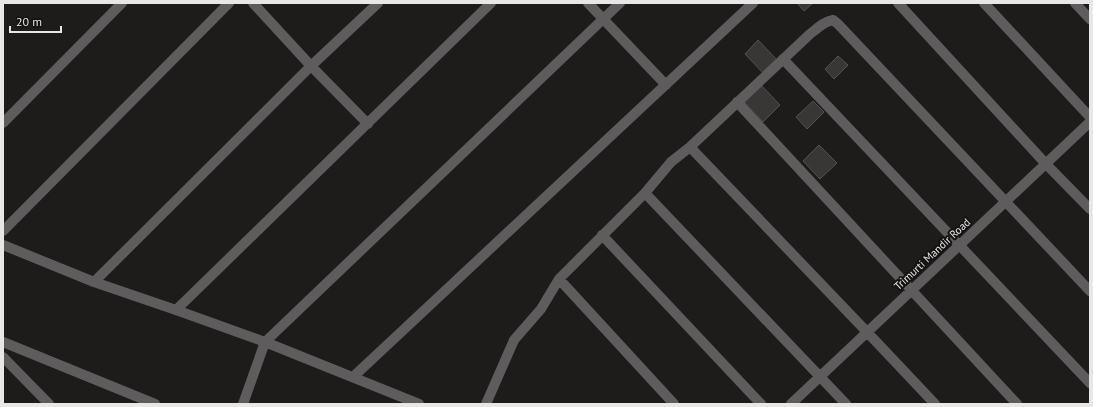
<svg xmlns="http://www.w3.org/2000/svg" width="1093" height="407" font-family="'PT Sans',sans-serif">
  <rect width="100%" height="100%" fill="#1e1c1a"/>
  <path fill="#393735" stroke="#53524f" d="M797 3H813L804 11Z
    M758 40 779 62 765 75 745 54Z
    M838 56 848 65 834 79 825 69Z
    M761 85 780 105 763 122 743 101Z
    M813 101 824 112 807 129 796 117Z
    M819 145 837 163 820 179 803 161Z"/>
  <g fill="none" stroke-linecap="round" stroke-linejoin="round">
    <path stroke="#5e5c5c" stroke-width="10" d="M253 3 311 66 368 124
      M588 3 666 85
      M898 3 1046 164 1090 209
      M984 3 1090 117
      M1075 3 1090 19
      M783 59 1090 383
      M737 102 1017 404
      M3 123 122 3
      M690 147 867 332 935 404
      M645 193 846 404
      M3 231 229 3
      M602 235 761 404
      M559 279 674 404
      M94 282 311 66 378 3
      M176 310 491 3
      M3 342 155 404
      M3 357 49 404
      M353 377 753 3
      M243 404 265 342 620 3
      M486 404 514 340 541 309 559 279 645 193 671 162 690 147 810 34C818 28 823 22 833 20L838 24 1090 291
      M791 404 1090 122"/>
    <path stroke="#5e5c5c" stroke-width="10" d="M3 245 94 282 176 310 265 342 419 404"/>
  </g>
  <g text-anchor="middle" stroke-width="4" stroke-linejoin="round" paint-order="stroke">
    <g font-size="11" fill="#e9e7e6" stroke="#151311">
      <text transform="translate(932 254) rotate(-43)" y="4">Trimurti Mandir Road</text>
    </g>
  </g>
  <rect width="1093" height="407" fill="none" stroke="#e9e7e6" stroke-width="8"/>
  <path d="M10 26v6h51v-6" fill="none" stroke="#e9e7e6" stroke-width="2"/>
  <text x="16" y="26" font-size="12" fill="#e9e7e6" stroke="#151311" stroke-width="3" paint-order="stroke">20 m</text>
</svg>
